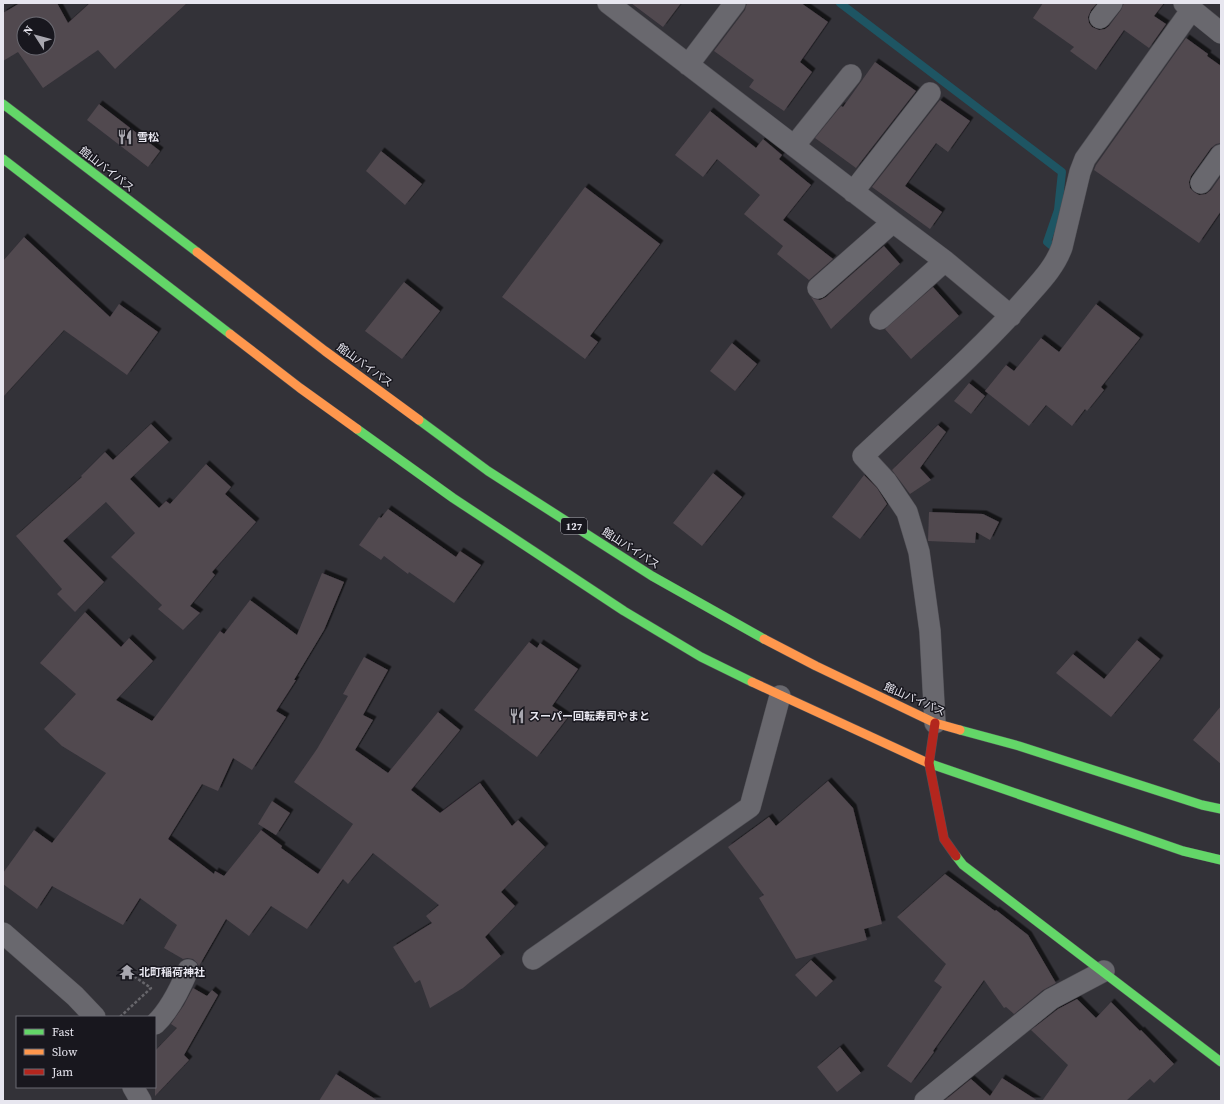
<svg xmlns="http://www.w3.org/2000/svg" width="1224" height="1104" font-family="'Source Serif 4','Noto Sans JP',serif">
  <defs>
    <filter id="shadow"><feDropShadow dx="3.5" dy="-3.5" stdDeviation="0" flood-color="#0009"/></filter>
  </defs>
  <rect width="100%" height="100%" fill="#333238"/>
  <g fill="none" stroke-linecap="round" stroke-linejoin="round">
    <path stroke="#1e5563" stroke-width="8" d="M840 3 1062 172 1058 210 1047 242 1053 247"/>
  </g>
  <path fill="#51484f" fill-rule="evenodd" filter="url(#shadow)" d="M20 3H57L68 23 90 3H187L115 69 98 50 43 88 18 52 3 61V13ZM24 24H48V48H24Z
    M631 3H681L663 27Z
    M747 3H801L828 22 800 62 812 72 784 111 749 87 754 80 714 51 745 10Z
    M1043 3H1097L1091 10 1088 17 1089 23 1092 27 1099 30 1105 29 1109 26 1121 10 1124 3H1164L1154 16 1166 24 1149 48 1124 30 1096 70 1070 51 1074 47 1033 18Z
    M1186 38 1208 54 1207 56 1221 66V143L1216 144 1211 148 1191 176 1189 182 1190 188 1194 192 1199 195 1206 194 1211 190 1221 176V211L1199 243 1094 170 1096 165Z
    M875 62 916 91 856 168 815 138 841 106 843 107Z
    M940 100 970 121 948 152 936 143 905 186 942 212 930 229 872 187Z
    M99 104 160 151 148 167 87 120Z
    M710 111 756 148 763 139 782 155 779 159 811 185 783 220 833 259 809 280 777 254 783 246 744 214 760 195 717 159 703 177 675 155Z
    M381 151 422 184 405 205 366 171Z
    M585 187 660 244 590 336 598 342 585 359 502 297Z
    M24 237 110 317 119 304 158 332 127 375 64 330 3 397V261Z
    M884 246 900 264 831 329 811 297 815 299 820 300 826 297Z
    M404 282 440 311 402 359 365 331Z
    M933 287 959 316 911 359 885 329Z
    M1096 304 1140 338 1101 387 1104 390 1087 411 1085 409 1072 426 1046 405 1029 426 985 391 1006 365 1014 371 1041 338 1059 352Z
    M732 343 757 364 735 391 710 371Z
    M969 383 985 396 971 414 954 401Z
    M151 424 169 442 130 479 159 508 166 501 170 504 206 464 231 487 225 494 256 522 212 572 215 575 190 606 200 613 183 630 158 609 162 605 111 557 135 533 106 502 63 541 104 582 75 612 57 594 62 589 16 536 82 477 81 476 105 452 113 460Z
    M938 425 946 432 920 468 931 480 910 494 892 470Z
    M713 473 742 497 702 546 673 523Z
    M864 475 877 488 887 504 860 539 832 517Z
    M388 509 456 557 460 551 481 565 454 603 409 572 408 574 384 556 381 560 359 545 379 517 381 518Z
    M929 512 983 514 999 522 990 540 976 532 975 543 928 541Z
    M322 573 344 582 324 630 294 680H296L276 711 286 717 252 770 233 758 218 791 202 784 168 839 214 874 215 871 224 876 261 830 282 846 281 848 318 874 353 824 294 782 317 749 348 696 343 694 364 657 388 670 363 715 373 720 355 750 388 773 438 712 460 730 411 790 440 813 480 783 512 826 518 820 545 847 501 892 515 906 485 937 501 956 463 988 430 1008 420 980 415 983 393 947 432 923 426 916 439 905 373 853 348 884 343 879 307 929 271 906 249 936 226 919 199 966 197 963 193 959 187 958 183 959 164 948 177 925 140 898 123 925 52 886 37 909 3 884V873L34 830 52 843 106 773 62 746 44 729 76 694 40 663 85 612 121 647 129 638 153 661 116 700 152 721 220 631 224 634 250 600 297 635Z
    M1137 640 1160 659 1111 717 1056 673 1073 654 1104 679Z
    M529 642 537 648 540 643 578 669 552 706 568 717 537 757 474 710Z
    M1221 706V764L1193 740Z
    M828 781 853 808 882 924 864 929 867 940 796 959 759 898 764 895 728 847 769 817 776 826Z
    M272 801 290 813 276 835 258 824Z
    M945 874 995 911 996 910 1028 935 1056 983 1043 990 1014 1014 1006 1007 1004 1008 984 980 933 1051 934 1052 911 1083 887 1066 942 987 934 981 946 964 897 917Z
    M811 960 833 981 816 997 795 975Z
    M193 988 207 996 212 990 218 995 184 1055 189 1060 155 1096V1051L177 1028 171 1024 184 1005Z
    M1077 999 1096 1018 1111 1002 1140 1031 1141 1030 1174 1064 1154 1083 1150 1079 1126 1101H1042L1068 1065 1031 1030 1058 1009Z
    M840 1047 861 1073 837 1092 817 1067Z
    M336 1074 378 1101H319Z
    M1002 1078 1038 1101H944L971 1079 990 1096Z"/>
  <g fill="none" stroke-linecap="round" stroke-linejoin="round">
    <defs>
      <path id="street" d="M608 3 893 222 945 261 1011 316
        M1184 3 1221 33
        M1100 18 1112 3
        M688 65 735 3
        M794 146 851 75
        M1201 183 1221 155
        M853 192 930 93
        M818 288 893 222
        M880 319 945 261
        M935 723 930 631 919 552 907 512 886 481 863 456C917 405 977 354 1026 298 1040 282 1055 267 1062 247L1080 172 1085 159 1192 9
        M3 933 75 996 95 1017
        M533 959 750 807 780 696
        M155 1024C170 1010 180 989 188 970
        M133 1087 141 1101
        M925 1101 1051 999 1104 971"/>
      <path id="fast" d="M3 104 197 252
        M3 159 230 334
        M419 420 488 471 652 576 764 639
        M357 429 453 498 624 611 701 657 752 682
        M960 730 1019 746 1202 805 1221 809
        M928 763 1183 851 1221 860
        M956 856 963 865 1221 1062"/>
      <path id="slow" d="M197 252 325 351 419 420
        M230 334 300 388 357 429
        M764 639 816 666 935 723 960 730
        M752 682 928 763"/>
      <path id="jam" d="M935 723 929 763 944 839 956 856"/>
    </defs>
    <use href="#street" stroke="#504f55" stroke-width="22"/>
    <use href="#fast" stroke="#504f55" stroke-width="10"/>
    <use href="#slow" stroke="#504f55" stroke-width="10"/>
    <use href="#jam" stroke="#504f55" stroke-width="10"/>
    <path stroke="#67666b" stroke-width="2.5" stroke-dasharray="3 2" stroke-linecap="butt" d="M120 1017 151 988 135 977"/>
    <use href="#street" stroke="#69686e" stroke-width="21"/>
    <use href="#fast" stroke="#63d668" stroke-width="9"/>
    <use href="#slow" stroke="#ff974d" stroke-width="9"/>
    <use href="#jam" stroke="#b3261e" stroke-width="9"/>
  </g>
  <defs>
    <symbol id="restaurant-bare" viewBox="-9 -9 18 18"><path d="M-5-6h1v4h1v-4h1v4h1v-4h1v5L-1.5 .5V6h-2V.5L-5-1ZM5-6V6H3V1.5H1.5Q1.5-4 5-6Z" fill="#a8a7af" stroke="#18171e" stroke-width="2.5" paint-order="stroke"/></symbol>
    <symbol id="temple-bare" viewBox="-9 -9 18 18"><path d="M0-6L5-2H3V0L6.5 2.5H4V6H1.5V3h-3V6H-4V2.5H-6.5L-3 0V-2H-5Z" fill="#a8a7af" stroke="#18171e" stroke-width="2.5" paint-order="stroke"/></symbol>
  </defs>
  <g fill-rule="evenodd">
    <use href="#restaurant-bare" x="114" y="126" width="22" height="22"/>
    <use href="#restaurant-bare" x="506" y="705" width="22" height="22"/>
    <use href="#temple-bare" x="116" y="961" width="22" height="22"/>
  </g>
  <g text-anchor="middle" stroke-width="3" stroke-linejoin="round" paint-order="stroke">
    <rect fill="#18171e" stroke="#a9a8b0" stroke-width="1" x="561" y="518" width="26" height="16" rx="3"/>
    <g font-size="10" font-weight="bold" fill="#e7e6ef">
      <text x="574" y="530">127</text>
    </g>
    <g font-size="11" font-weight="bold" fill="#e7e6ef" stroke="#18171e" text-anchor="start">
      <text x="137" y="141">雪松</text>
      <text x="529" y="720">スーパー回転寿司やまと</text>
      <text x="139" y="976">北町稲荷神社</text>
    </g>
    <g font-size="11" fill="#e7e6ef" stroke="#18171e">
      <text transform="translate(107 169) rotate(38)" y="4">館山バイパス</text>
      <text transform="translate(365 365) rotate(36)" y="4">館山バイパス</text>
      <text transform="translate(631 548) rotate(33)" y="4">館山バイパス</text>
      <text transform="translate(915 699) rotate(24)" y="4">館山バイパス</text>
    </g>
  </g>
  <rect width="1224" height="1104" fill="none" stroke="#e7e6ef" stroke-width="8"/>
  <rect x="16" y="1016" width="140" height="72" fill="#18171e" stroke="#6b6a72"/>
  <rect x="24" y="1029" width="20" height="6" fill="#63d668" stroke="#6b6a72"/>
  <text x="52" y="1036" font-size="12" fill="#e7e6ef">Fast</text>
  <rect x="24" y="1049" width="20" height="6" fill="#ff974d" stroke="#6b6a72"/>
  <text x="52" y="1056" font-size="12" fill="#e7e6ef">Slow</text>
  <rect x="24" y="1069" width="20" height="6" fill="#b3261e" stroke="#6b6a72"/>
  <text x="52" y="1076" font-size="12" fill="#e7e6ef">Jam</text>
  <g transform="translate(36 36) rotate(306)"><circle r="19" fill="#18171e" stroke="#6b6a72"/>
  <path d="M0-3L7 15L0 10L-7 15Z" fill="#a8a7af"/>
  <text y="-6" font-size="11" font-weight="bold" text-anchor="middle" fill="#e7e6ef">N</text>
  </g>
</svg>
